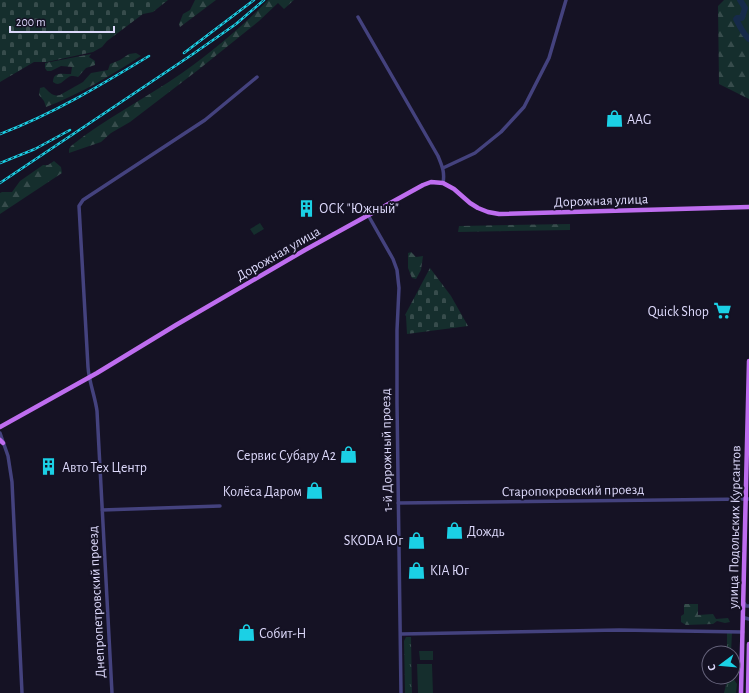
<svg xmlns="http://www.w3.org/2000/svg" width="749" height="693" font-family="'Alegreya Sans',sans-serif">
  <defs>
    <pattern id="grass-tufts" width="24" height="20" patternUnits="userSpaceOnUse"><rect width="24" height="20" fill="#152e2d"/><path d="M3 7l-1-3M5 7V3M7 7l1-3M15 17l-1-3M17 17v-4M19 17l1-3" fill="none" stroke="#374c4c"/></pattern>
    <pattern id="forest-firs" width="22" height="20" patternUnits="userSpaceOnUse"><rect width="22" height="20" fill="#152e2d"/><path d="M5 1l3.5 6h-7zM16 11l3.5 6h-7z" fill="#374c4c"/></pattern>
    <pattern id="cemetery-stones" width="16" height="16" patternUnits="userSpaceOnUse"><rect width="16" height="16" fill="#152e2d"/><path d="M2 7V4a2 2 0 0 1 4 0v3zM10 15v-3a2 2 0 0 1 4 0v3z" fill="#374c4c"/></pattern>
  </defs>
  <rect width="100%" height="100%" fill="#151224"/>
  <path fill="url(#grass-tufts)" d="M727 631 732 632 731 653H727Z
    M406 637H411L412 693H405L404 641Z
    M727 677H732L737 684 736 693H724L726 685Z"/>
  <path fill="url(#forest-firs)" d="M195 0H216L180 27 179 24 183 14 190 10Z
    M268 0H294L284 9 278 3 259 21 198 70 130 122 111 133 101 142 69 153V149L71 146C106 118 146 98 182 73 213 51 242 27 268 0Z
    M724 0H749V99L719 84 718 6Z
    M136 53 141 56C110 76 80 94 46 107L44 101 39 95 40 88 44 87C49 92 53 97 60 95L83 82 91 73 108 70 110 64 120 60 129 54Z
    M91 54 89 57 95 61V65L86 68 78 77C76 76 74 76 71 76 64 78 61 88 53 82 53 71 63 74 71 74L72 67 61 66 51 71H47L45 68V63Z
    M54 161 61 167 62 173 0 214V193L2 192H12L20 181 43 165H48Z
    M570 224V230L458 232 459 226Z
    M411 252 416 257 423 256 421 270 416 279 412 278 408 268V253Z
    M684 604H698V615L713 614 716 619 728 618 730 622 725 623 717 621 713 624 686 625 681 622V616L684 614Z"/>
  <path fill="url(#cemetery-stones)" d="M0 0H168L153 12 143 14 107 41 102 47 93 52 47 62H34L0 82Z
    M430 268 451 296 468 326 407 334 406 316 405 315Z"/>
  <path fill="#152e2d" d="M260 223 264 229 254 235 250 229Z
    M419 651H433V660H420Z
    M417 664H432L433 693H418Z"/>
  <g fill="none" stroke-linecap="round" stroke-linejoin="round">
    <path stroke="#162a4a" stroke-width="6" d="M740 0 745 8 742 18H737L736 19C739 25 744 35 749 39"/>
    <path stroke="#44427e" stroke-width="3.5" d="M358 17 438 156C442 166 445 172 443 183
      M443 168 475 153 501 132 524 107 549 58 566 0
      M368 215 393 259 397 270 399 288 397 330V403L401 693
      M0 433 8 456 12 482 22 693
      M398 503 749 499
      M102 510 220 506
      M744 603 746 606H749
      M743 620 745 618 749 619
      M401 634 619 630 743 632
      M112 693 97 411C95 396 89 382 88 367L79 206 83 200 205 120 257 77"/>
    <path stroke="#be6def" stroke-width="4.5" d="M0 427 97 373 176 325 305 250 423 185 431 182 443 183 454 189 470 203 478 208 488 212 499 214 749 207
      M0 440 3 443
      M741 693 749 361
      M748 693 749 644"/>
    <defs>
      <path id="rail" d="M184 53 254 0
        M0 134C53 114 101 85 149 56
        M0 163 35 149 70 130
        M0 183 193 54 236 24 264 0"/>
    </defs>
    <use href="#rail" stroke="#1bd0e5" stroke-width="2.5"/>
    <use href="#rail" stroke="#151224" stroke-width="1" stroke-dasharray="3" stroke-linecap="butt"/>
  </g>
  <defs>
    <symbol id="shop-bare" viewBox="-9 -9 18 18"><path d="M-5-2.5h2.3a2.7 3.5 0 0 1 5.4 0H5L5.5 6h-11ZM-1.5-2.5h3a1.5 2.3 0 0 0-3 0Z" fill="#1bd0e5" stroke="#151224" stroke-width="2.5" paint-order="stroke"/></symbol>
    <symbol id="building-bare" viewBox="-9 -9 18 18"><path d="M-4-6H4V6H1V3H-1V6H-4ZM-2.5-4.3h1.7v1.8h-1.7ZM.8-4.3h1.7v1.8H.8ZM-2.5-1h1.7V.8h-1.7ZM.8-1h1.7V.8H.8Z" fill="#1bd0e5" stroke="#151224" stroke-width="2.5" paint-order="stroke"/></symbol>
    <symbol id="supermarket-bare" viewBox="-9 -9 18 18"><path d="M-6-5.5h2.5l.6 2H6L4.5 2H-2.5L-4.4-4H-6ZM-1.5 3.2a1.3 1.3 0 1 0 .1 0ZM3 3.2a1.3 1.3 0 1 0 .1 0Z" fill="#1bd0e5" stroke="#151224" stroke-width="2.5" paint-order="stroke"/></symbol>
  </defs>
  <g fill-rule="evenodd">
    <use href="#shop-bare" x="602" y="106" width="25" height="25"/>
    <use href="#building-bare" x="294" y="196" width="25" height="25"/>
    <use href="#supermarket-bare" x="710" y="298" width="25" height="25"/>
    <use href="#shop-bare" x="336" y="442" width="25" height="25"/>
    <use href="#building-bare" x="36" y="454" width="25" height="25"/>
    <use href="#shop-bare" x="302" y="478" width="25" height="25"/>
    <use href="#shop-bare" x="442" y="518" width="25" height="25"/>
    <use href="#shop-bare" x="404" y="528" width="25" height="25"/>
    <use href="#shop-bare" x="404" y="558" width="25" height="25"/>
    <use href="#shop-bare" x="234" y="620" width="25" height="25"/>
  </g>
  <g text-anchor="middle" stroke-width="4" stroke-linejoin="round" paint-order="stroke">
    <g font-size="14" fill="#ddd9fb" stroke="#151224" text-anchor="start">
      <text x="627" y="124">AAG</text>
      <text x="319" y="213">ОСК "Южный"</text>
      <text x="709" y="316" text-anchor="end">Quick Shop</text>
      <text x="336" y="460" text-anchor="end">Сервис Субару А2</text>
      <text x="62" y="472">Авто Тех Центр</text>
      <text x="302" y="496" text-anchor="end">Колёса Даром</text>
      <text x="467" y="536">Дождь</text>
      <text x="403" y="545" text-anchor="end">SKODA Юг</text>
      <text x="430" y="575">KIA Юг</text>
      <text x="259" y="638">Собит-Н</text>
    </g>
    <g font-size="14" fill="#ddd9fb" stroke="#151224">
      <text transform="translate(601 200) rotate(-2)" y="5">Дорожная улица</text>
      <text transform="translate(278 253) rotate(-30)" y="5">Дорожная улица</text>
      <text transform="translate(386 450) rotate(-91)" y="5">1-й Дорожный проезд</text>
      <text transform="translate(573 490) rotate(-1)" y="5">Старопокровский проезд</text>
      <text transform="translate(734 527) rotate(-89)" y="5">улица Подольских Курсантов</text>
      <text transform="translate(96 602) rotate(-93)" y="5">Днепропетровский проезд</text>
    </g>
  </g>
  <g transform="translate(721 665) rotate(254)"><circle r="19" fill="#151224" stroke="#65627a"/>
  <path d="M0-3L7 15L0 10L-7 15Z" fill="#1bd0e5"/>
  <text y="-6" font-size="11" font-weight="bold" text-anchor="middle" fill="#ddd9fb">С</text>
  </g>
  <path d="M10 26v6h104v-6" fill="none" stroke="#ddd9fb" stroke-width="2"/>
  <text x="16" y="26" font-size="12" fill="#ddd9fb" stroke="#151224" stroke-width="3" paint-order="stroke">200 m</text>
</svg>
